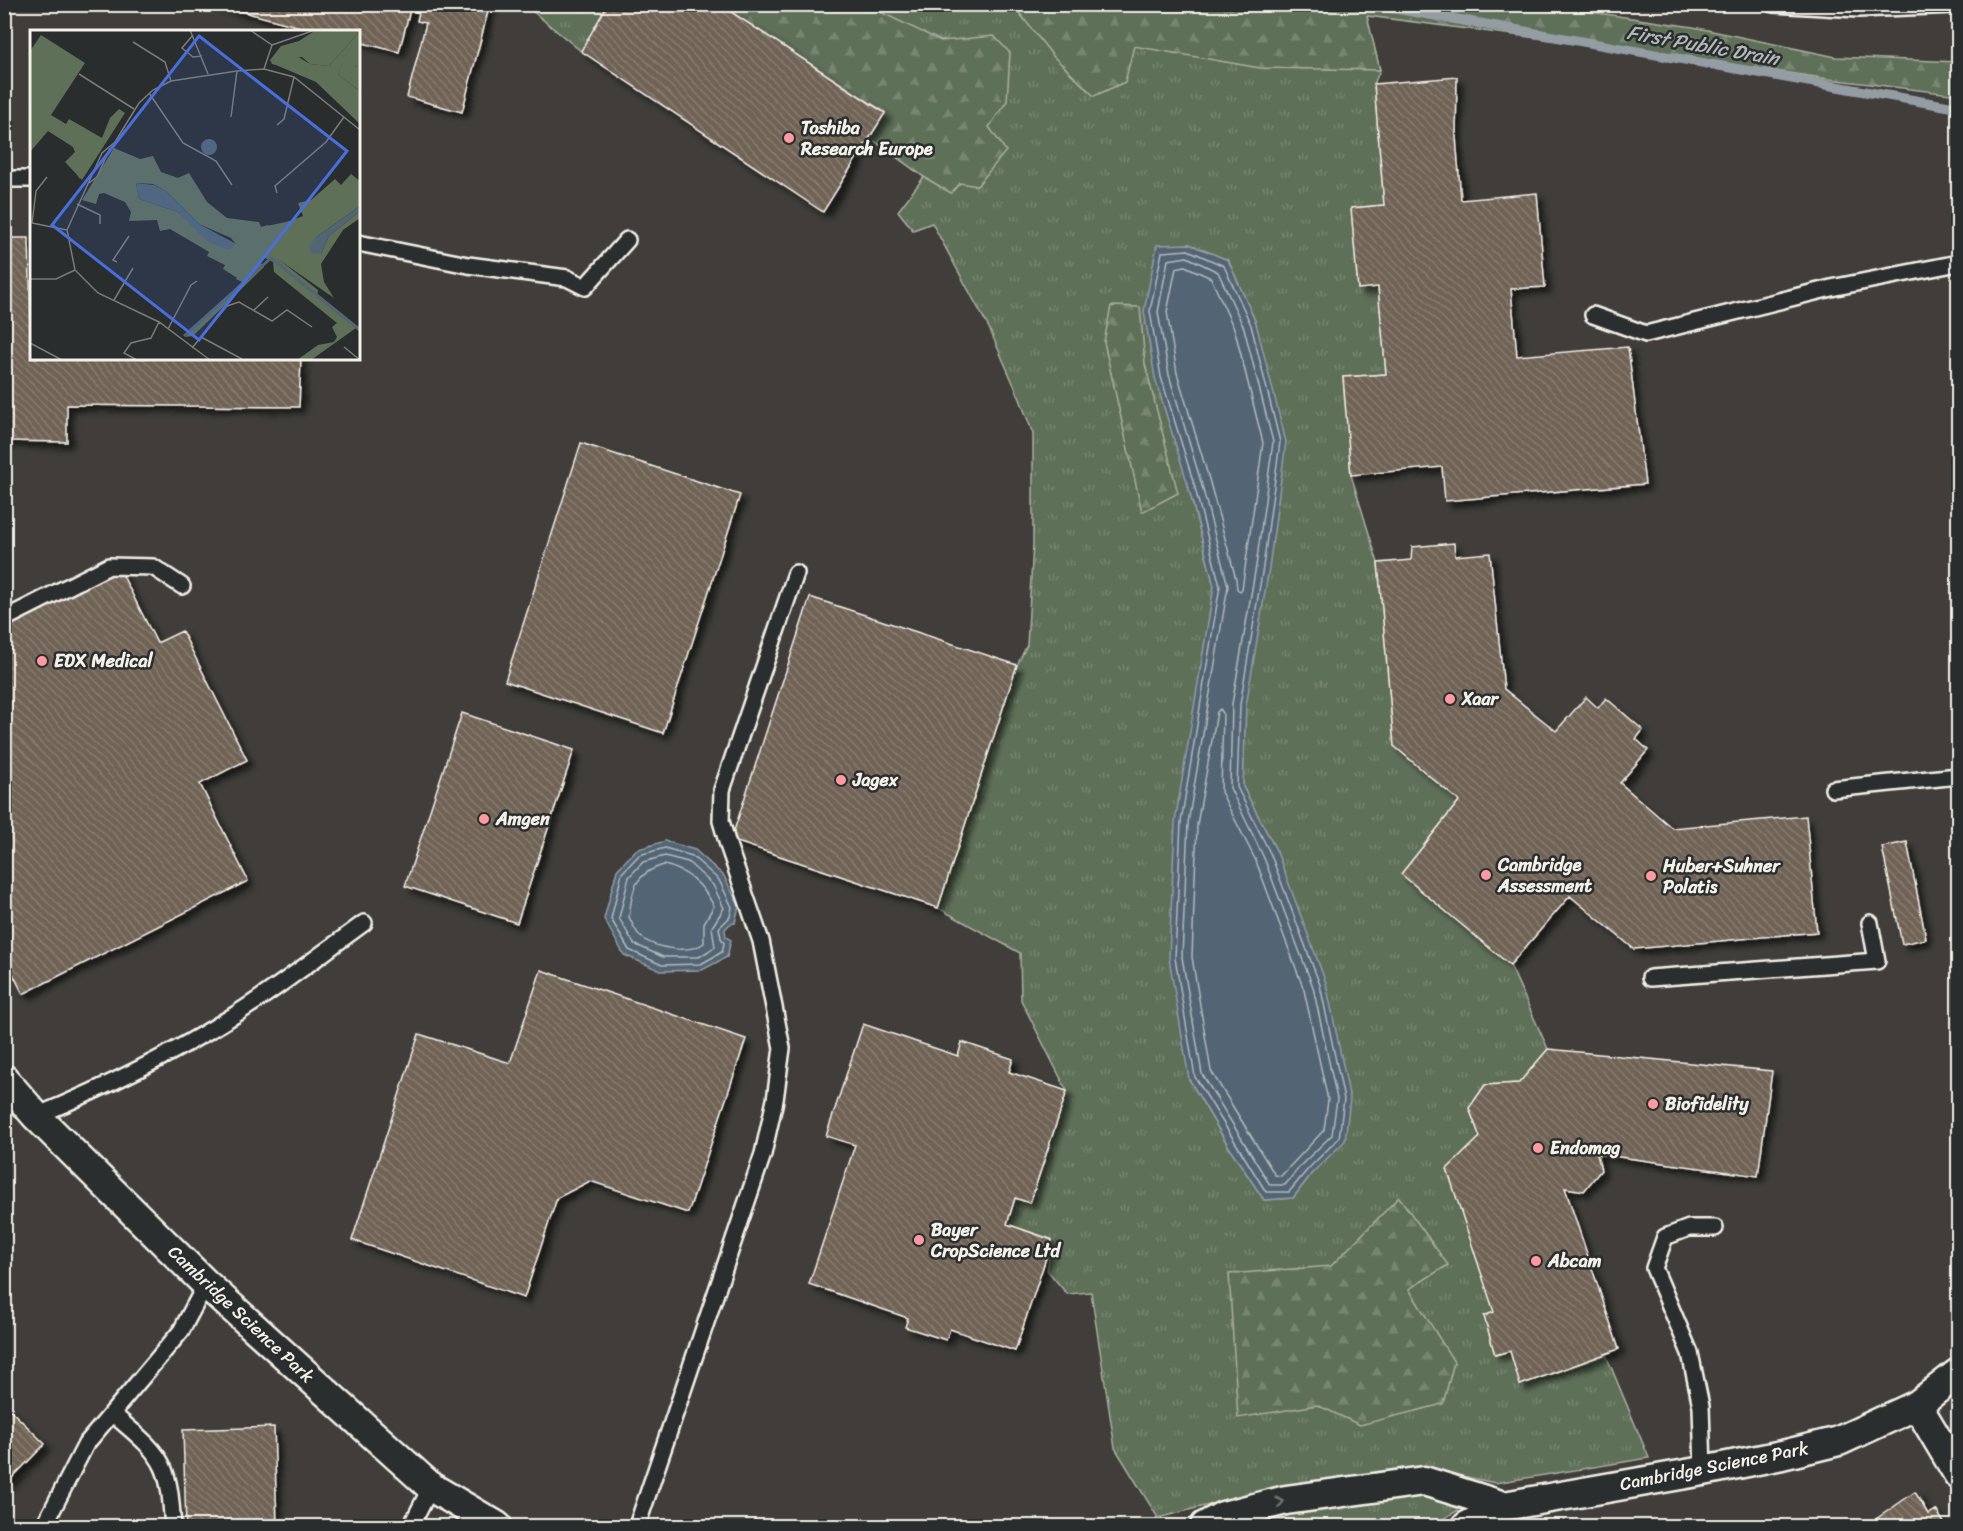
<svg xmlns="http://www.w3.org/2000/svg" width="1963" height="1531" font-family="Sriracha,sans-serif">
  <defs>
    <pattern id="grass-tufts" width="24" height="20" patternUnits="userSpaceOnUse" patternTransform="scale(1.5)"><rect width="24" height="20" fill="#5f7059"/><path d="M3 7l-1-3M5 7V3M7 7l1-3M15 17l-1-3M17 17v-4M19 17l1-3" fill="none" stroke="#778571"/></pattern>
    <pattern id="forest-firs" width="22" height="20" patternUnits="userSpaceOnUse" patternTransform="scale(1.5)"><rect width="22" height="20" fill="#5f7059"/><path d="M5 1l3.5 6h-7zM16 11l3.5 6h-7z" fill="#778571"/></pattern>
    <pattern id="building-back-hatch" width="6" height="6" patternUnits="userSpaceOnUse" patternTransform="scale(1.5)"><rect width="6" height="6" fill="#706457"/><path d="M-1 5l2 2M0 0l6 6M5-1l2 2" fill="none" stroke="#857b6f"/></pattern>
    <filter id="shadow"><feDropShadow dx="5.5" dy="5.5" stdDeviation="3" flood-color="#0009"/></filter>
  </defs>
  <rect width="100%" height="100%" fill="#2a2d2e"/>
  <filter id="ink" filterUnits="userSpaceOnUse"><feTurbulence type="fractalNoise" baseFrequency=".0167" numOctaves="2"/><feDisplacementMap in="SourceGraphic" scale="12" xChannelSelector="R" yChannelSelector="G"/><feConvolveMatrix kernelMatrix="1 2 1 2 8 2 1 2 1" color-interpolation-filters="sRGB"/></filter>
  <g filter="url(#ink)">
    <path fill="#3f3e3a" fill-rule="evenodd" d="M5 5H1958V1526H5ZM32 32H358V358H32Z"/>
    <path fill="url(#grass-tufts)" stroke="#aab0a0" stroke-width="1.5" fill-rule="evenodd" d="M1274 4 1366 16 1380 70 1374 84 1384 205 1351 208 1358 288 1378 287 1386 374 1343 377 1351 475 1378 563 1394 746 1459 801 1402 874 1510 965 1548 1049 1519 1083 1485 1085 1469 1108 1480 1137 1494 1312 1484 1316 1495 1355 1510 1351 1521 1385 1606 1355 1649 1458 1495 1483 1434 1470 1252 1494 1158 1518 1115 1448 1091 1292 1067 1294 1047 1270 1052 1239 1007 1224 1015 1198 1030 1203 1067 1091 1021 1000 1020 953 938 908 1017 665 1027 645 1033 544V434L1020 399 989 328 932 223 913 230 898 211 924 177 869 137 885 113 720 5ZM1189 244 1228 260 1256 323 1243 787 1277 852 1312 1173 1293 1198 1264 1200 1229 1147 1189 1079 1196 701 1214 586 1188 485Z
      M525 5H608L581 51Z
      M1420 1495 1462 1508 1431 1526H1242L1265 1517Z"/>
    <path fill="url(#forest-firs)" stroke="#aab0a0" stroke-width="1.5" d="M734 4 873 5 876 10 941 41 994 36 1010 53 1007 101 989 127 1006 151 977 186 960 183 951 193 924 177 869 137 885 112 729 11Z
      M1013 5 1536 4 1693 27 1836 57 1958 62V95L1829 79 1691 58 1367 16 1380 70 1260 68 1134 46 1125 82 1094 96 1053 56Z
      M1111 306 1140 307 1145 364 1178 493 1142 512 1104 342Z
      M1399 1197 1448 1265 1409 1289 1454 1362 1443 1404 1360 1425 1317 1405 1238 1418 1229 1274 1331 1266Z"/>
    <path fill="#526575" stroke="#939da3" stroke-width="1.5" d="M1189 244 1228 260 1256 323 1286 442 1269 568 1246 706 1243 787 1277 852 1326 983 1350 1099 1345 1141 1312 1173 1293 1198 1264 1200 1229 1147 1189 1079 1169 958 1175 822 1214 586 1188 485 1155 378 1144 311 1157 245Z
      M665 841 695 850 724 876 739 906 735 923 730 924 725 929 726 937 731 940 727 957 702 970 661 971 624 955 604 919 617 870 636 850Z"/>
    <g fill="none" stroke-linecap="round" stroke-linejoin="round">
      <path stroke="#b3b9ba" stroke-width="1.5" d="M1188 250 1224 266 1251 325 1280 442 1263 567 1240 705 1237 787 1271 855 1320 985 1344 1099 1339 1138 1308 1169 1289 1192H1266L1195 1077 1175 958 1181 822 1220 586 1194 484 1161 377 1150 311 1162 252Z
        M1187 257 1218 272 1244 328 1273 442 1256 566 1232 704 1230 788 1264 858 1313 987 1337 1099 1332 1135 1302 1164 1285 1185H1270L1202 1074 1182 957 1188 823 1228 586 1201 482 1169 375 1158 312 1168 260Z
        M1185 266 1211 278 1235 331 1263 443 1242 589 1240 591 1237 589 1236 579 1209 479 1177 373 1167 312 1176 268Z
        M1220 709 1223 713 1221 792 1256 861 1304 990 1328 1100 1324 1130 1281 1176 1275 1175 1211 1071 1192 957 1197 825 1217 712Z
        M665 848 692 856 719 880 732 907 730 917 719 928 721 938 724 943 722 952 701 964 662 965 629 950 611 919 622 873 639 855Z
        M665 856 688 862 713 885 724 908 712 927 715 947 699 957H663L634 944 619 918 629 877 643 862Z
        M664 865C688 870 703 885 714 906L704 923V943C690 954 655 949 641 937 636 933 632 923 629 917 632 889 635 873 664 865Z"/>
      <path stroke="#939da3" stroke-width="10" d="M1370 4 1958 108"/>
    </g>
    <path fill="url(#building-back-hatch)" stroke="#f4f1e8" stroke-width="1.5" filter="url(#shadow)" d="M214 4H490L462 112 407 97 426 23 417 21 419 12 410 10 399 52 358 42V32H303L304 28Z
      M608 4H719L885 113 823 212 581 51Z
      M1457 77 1456 137 1461 200 1537 193 1545 287 1511 289 1517 356 1628 347 1645 484 1445 501 1442 467 1351 475 1343 377 1386 374 1378 287 1358 289 1351 208 1384 205 1374 84Z
      M4 238H29L32 358H301L299 407 67 405V442L4 441Z
      M581 443 740 495 663 733 505 681Z
      M1454 543 1455 556 1490 553 1504 689 1556 731 1586 697 1598 708 1606 698 1643 730 1636 739 1648 750 1620 783 1672 828 1806 816 1817 932 1634 949 1570 896 1510 965 1401 874 1459 801 1394 746 1378 563 1411 560 1412 547Z
      M119 568 157 643 182 631 247 760 200 784 248 881 23 994 4 956V625Z
      M810 597 1017 665 938 908 731 840Z
      M462 713 574 750 517 923 405 886Z
      M1907 842 1926 939 1902 944 1882 847Z
      M541 970 746 1039 688 1213 590 1181 557 1198 524 1298 352 1240 419 1034 510 1063Z
      M863 1024 958 1056 962 1042 1013 1059 1009 1072 1067 1091 1030 1203 1015 1198 1007 1224 1052 1240 1015 1351 950 1329 946 1340 905 1327 908 1318 809 1284 855 1145 826 1136Z
      M1548 1049 1772 1071 1758 1176 1597 1154 1601 1170 1584 1191 1565 1188 1619 1349 1520 1385 1510 1351 1495 1355 1484 1316 1494 1312 1447 1169 1480 1137 1469 1108 1485 1085 1519 1083Z
      M4 1404 45 1444 4 1486Z
      M274 1427 277 1526H186L183 1430Z
      M1915 1492 1928 1514 1936 1510 1946 1526H1866Z"/>
    <g fill="none" stroke-linecap="round" stroke-linejoin="round">
      <defs>
        <path id="lane" d="M1773 4 1858 9 1958 5
          M4 179H32
          M358 243 468 265 567 278 585 287 627 240
          M1593 315 1646 334 1831 288 1958 263
          M4 619 109 566 153 567 182 586
          M1833 789 1958 776
          M1650 978 1877 961 1870 923
          M36 1116C104 1088 171 1055 233 1016 278 988 321 954 364 923
          M112 1413C129 1429 153 1445 163 1467 171 1485 171 1507 173 1526
          M1703 1471 1701 1406 1690 1353 1654 1268 1665 1237 1689 1228H1715
          M44 1526 86 1444 181 1331 206 1284
          M411 1526 431 1487
          M637 1526 763 1154 775 1100 782 1048 761 941 728 845 721 821 722 790 796 573"/>
        <path id="street" d="M4 1079 36 1116 206 1284 431 1487 497 1526
          M1917 1405 1958 1474
          M1205 1526 1223 1516 1286 1500 1424 1481 1504 1506
          M1467 1526 1504 1506 1703 1471 1782 1455 1839 1441 1917 1405 1958 1373"/>
      </defs>
      <use href="#lane" stroke="#f4f1e8" stroke-width="20"/>
      <use href="#street" stroke="#f4f1e8" stroke-width="33"/>
      <use href="#lane" stroke="#2a2d2e" stroke-width="15"/>
      <use href="#street" stroke="#2a2d2e" stroke-width="28"/>
    </g>
    <defs><path id="oneway-chevron" d="M-2-3.5L2.5 0L-2 3.5" fill="none" stroke-width="1.6" stroke-linecap="round" stroke-linejoin="round" transform="scale(1.5)"/></defs>
    <use stroke="#71726f" href="#oneway-chevron" transform="translate(1280 1502) rotate(-13)"/>
  </g>
  <g fill="#ff9aa2" stroke="#2a2d2e" stroke-width="2">
    <circle cx="789" cy="138" r="6"/>
    <circle cx="42" cy="661" r="6"/>
    <circle cx="1450" cy="699" r="6"/>
    <circle cx="841" cy="780" r="6"/>
    <circle cx="484" cy="819" r="6"/>
    <circle cx="1486" cy="875" r="6"/>
    <circle cx="1651" cy="876" r="6"/>
    <circle cx="1653" cy="1104" r="6"/>
    <circle cx="1538" cy="1148" r="6"/>
    <circle cx="919" cy="1240" r="6"/>
    <circle cx="1536" cy="1261" r="6"/>
  </g>
  <g text-anchor="middle" stroke-width="5" stroke-linejoin="round" paint-order="stroke">
    <g font-size="18" font-weight="bold" fill="#f4f1e8" stroke="#2a2d2e" text-anchor="start">
      <text x="801" y="134">Toshiba<tspan x="801" dy="21">Research Europe</tspan></text>
      <text x="54" y="667">EDX Medical</text>
      <text x="1462" y="705">Xaar</text>
      <text x="853" y="786">Jagex</text>
      <text x="496" y="825">Amgen</text>
      <text x="1498" y="871">Cambridge<tspan x="1498" dy="21">Assessment</tspan></text>
      <text x="1663" y="872">Huber+Suhner<tspan x="1663" dy="21">Polatis</tspan></text>
      <text x="1665" y="1110">Biofidelity</text>
      <text x="1550" y="1154">Endomag</text>
      <text x="931" y="1236">Bayer<tspan x="931" dy="21">CropScience Ltd</tspan></text>
      <text x="1548" y="1267">Abcam</text>
    </g>
    <g font-size="18" fill="#f4f1e8" stroke="#2a2d2e">
      <text transform="translate(241 1314) rotate(43)" y="6">Cambridge Science Park</text>
      <text transform="translate(1714 1466) rotate(-11)" y="6">Cambridge Science Park</text>
    </g>
    <g font-size="20" font-style="italic" fill="#b3b9ba" stroke="#2a2d2e">
      <text transform="translate(1703 45) rotate(10)" y="7">First Public Drain</text>
    </g>
  </g>
  <g transform="translate(30 30)">
    <rect width="330" height="330" fill="#2a2d2e"/>
    <path d="M286 0 330 1 299 36 280 34 272 27 246 29V35L242 34 240 30 251 16 269 11ZM11 5 55 33 21 85 36 94 39 89 72 108 80 88 89 79 95 83 52 150 35 132 45 122 43 117 18 101 0 122V21ZM312 34 330 37V61L308 45ZM84 118 110 129 123 126 131 142 148 148 159 143 177 172 197 188 229 192 231 197 238 195 240 198 273 186 268 173 281 170 305 149 311 155 321 144 330 151V176L285 208 291 224 299 206 330 181V188L313 200 291 234 294 252 304 268 242 225 235 228 212 251 193 239 195 235 177 226 179 222 169 216 140 199 130 201 127 190 99 191 101 182 95 172 74 163 69 164 66 174 52 170ZM106 153 123 154 137 162 169 194 201 208 206 214 155 188 148 182 109 169Z" fill="#5f7059" fill-rule="evenodd"/>
    <path d="M330 1V37L312 35 308 45 330 61V94L286 52 246 35V29L260 22 280 34 299 36ZM18 90 47 110 44 116 18 99 0 119V108ZM57 119 59 133 50 149 38 131ZM87 134 102 144 95 154 96 166 86 165 87 160 73 155ZM285 179 297 193 296 196 290 201 286 194 269 198 276 189 274 182ZM261 191 259 204 250 205 239 214 227 207V198ZM232 218 244 219 247 221 243 225 288 260 287 267 326 298 281 330H267L288 315 304 312 307 307 302 297 307 293 244 242 243 232 235 228 231 233 234 237 163 306 155 307 212 252 206 249 227 227 225 219ZM250 221 279 247 283 249 289 243 290 257 257 233Z" fill="#5f7059"/>
    <path d="M171 117a8 8 0 1 1 16 0a8 8 0 1 1-16 0ZM106 153 124 155 137 162 169 194 206 214 199 220 178 212 148 182 109 169ZM330 176V181L299 206 291 224 281 223 279 216 285 208Z" fill="#526575"/>
    <path fill="none" stroke="#526575" stroke-width="3" d="M154 306 241 228 330 300"/>
    <path fill="none" stroke="#7b7b78" stroke-width="1.5" d="M160 0 178 44M220 0 242 15 234 39M163 5 152 18 163 27 172 26M103 12 135 32 141 51M242 15 285 0M49 44 104 79M119 63 153 113 186 131 202 155M201 87 207 41M247 95 254 89 264 47M59 153 67 147 80 118M247 163 245 156 296 112 314 87M47 174 70 185V194M2 193 6 161 17 147M2 193 37 200M87 232 83 230 99 206M0 249H26L45 240M84 270 103 238M224 280 238 267M138 299 161 255 167 251M171 307 212 329M0 313 32 330M314 317 330 330M162 318 197 276 209 272 242 291 257 280 282 297M107 330 94 323 101 313 121 308 129 292M180 330 129 292 68 263 45 240 37 200 72 123 85 112 109 73 123 60 141 51 207 41 234 39 264 47 330 100"/>
    <path fill="#486fdb" fill-opacity="0.15" stroke="#486fdb" stroke-width="3" d="M169 6 317 121 169 310 22 195Z"/>
    <rect width="330" height="330" fill="none" stroke="#f4f1e8" stroke-width="3"/>
  </g>
  <rect width="1963" height="1531" fill="none" stroke="#2a2d2e" stroke-width="24"/>
  <rect x="12" y="12" width="1939" height="1507" fill="none" stroke="#f4f1e8" stroke-width="2" filter="url(#ink)"/>
</svg>
